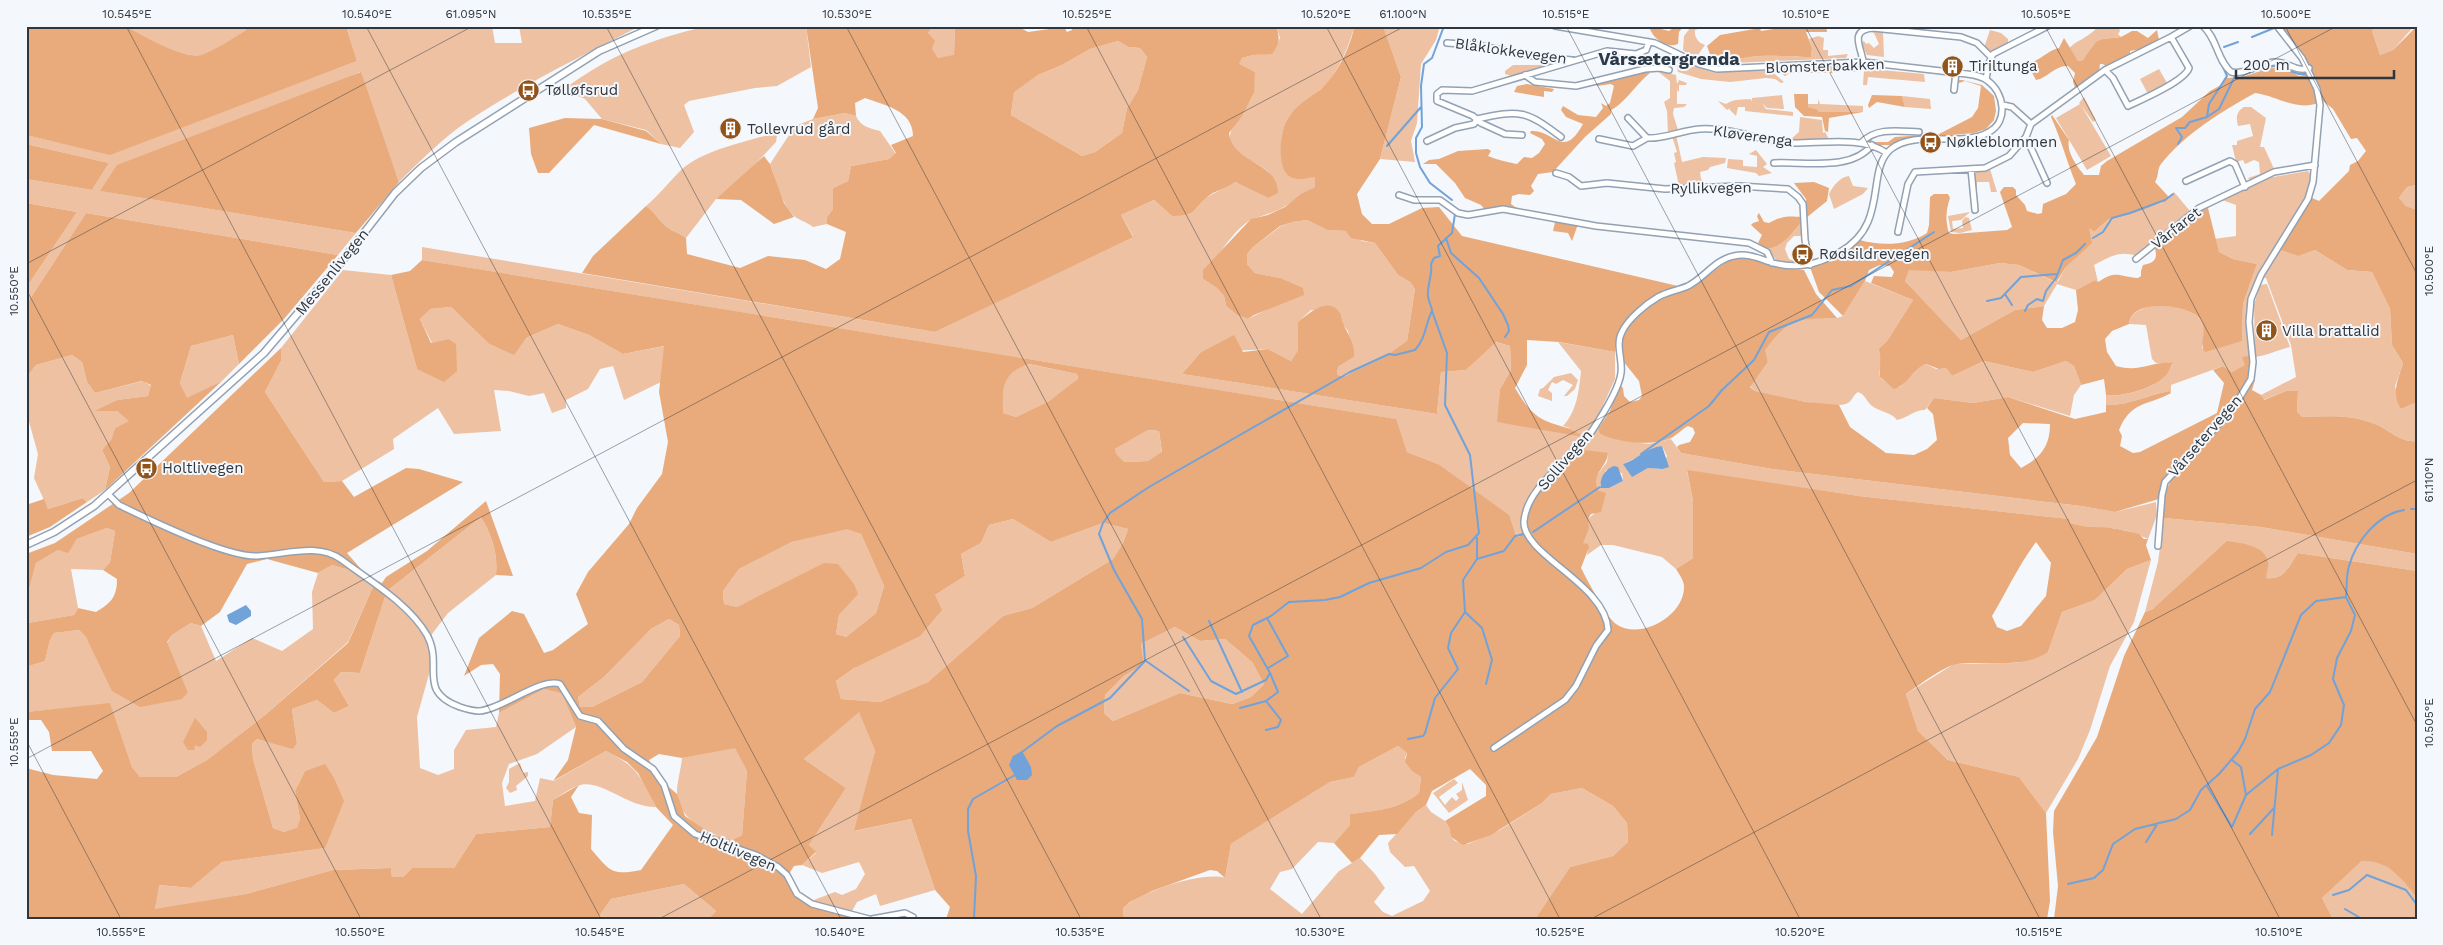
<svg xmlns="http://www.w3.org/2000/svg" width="2443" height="945" font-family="'Work Sans',sans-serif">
  <rect width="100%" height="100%" fill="#f4f7fb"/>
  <path fill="#edc1a1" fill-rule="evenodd" d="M130 26H247L246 30C233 38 216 51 201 55 184 59 144 37 129 28Z
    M346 26H357L359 29 364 26H492L495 43H522L519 26H640C582 56 522 85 468 121 443 138 421 160 399 182L360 72 101 191 356 233 338 255 86 213 26 305V288L77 212 26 203V179L92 190 109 163 26 144V135L110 154 357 61Z
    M707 26H806L811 67 777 86 755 88 689 101 684 105 694 132 680 148 661 144 646 130 602 119 585 99 563 90C611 54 650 40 707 26Z
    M933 26H955L954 56 938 58 932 48 928 33Z
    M1276 26 1354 27C1350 44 1342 60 1333 76 1323 92 1302 100 1290 115 1280 127 1276 166 1290 176 1297 182 1308 178 1316 176L1315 187C1303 193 1294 202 1282 208 1273 213 1263 215 1253 219 1235 226 1213 263 1203 279L1217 288 1224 296 1226 306 1237 315 1248 319 1272 307 1280 278 1255 273 1247 264V254L1253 247 1281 226 1293 222 1307 220 1327 230 1346 231 1362 241 1375 243 1398 275 1410 282 1415 289 1407 341C1394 354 1355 378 1337 375L1338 367 1354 357 1348 331 1343 324 1341 315 1311 310 1298 322V350L1291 361 1268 349 1200 353 1182 374 1437 414 1441 372 1466 370 1495 342 1510 346 1511 370 1500 389 1498 422 1571 428 1563 426C1577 411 1579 391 1581 371L1558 342 1615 352V379L1600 412 1584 437 1533 492 1521 520 1522 532 1520 537 1438 464 1407 452 1395 419 422 260V247L935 332 1133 236 1121 215 1154 200 1172 216 1235 182 1268 198 1272 177C1263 163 1248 162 1237 152 1217 134 1245 113 1253 95 1255 90 1253 79 1255 72L1238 65 1242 58 1253 55 1272 53 1280 38Z
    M1383 26H1440L1436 40 1421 64 1417 123 1411 141 1415 162 1380 159 1401 77Z
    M2098 26H2118L2120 31 2118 34 2121 37 2103 39 2083 60 2078 61 2069 49C2074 41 2091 37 2098 26Z
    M2376 26H2414L2393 50 2380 55 2372 31Z
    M1690 28 1698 29 1695 30C1694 37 1698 43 1705 45L1695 59 1683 50 1684 36Z
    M1880 30 1883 32 1884 57 1867 55 1861 43 1864 41 1866 44 1869 43 1874 48 1879 44 1874 33 1870 31 1862 35 1866 31Z
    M1990 30 2001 33 2008 39V43L1993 51H1987L1984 48Z
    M1818 36 1824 38 1823 50H1828V56L1848 54 1846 58 1732 63C1746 52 1792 57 1811 57L1812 48 1809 39Z
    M1118 41 1128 47 1140 48 1147 57 1138 90 1127 108 1122 133 1095 152 1082 156 1011 115 1014 91 1038 75 1062 65 1090 49Z
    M1677 58 1711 71H1771L1784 82 1781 83 1775 79 1766 78 1730 82 1701 79 1678 72 1676 64 1687 70 1694 66C1686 64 1682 68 1675 59Z
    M1541 62 1559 63 1512 76 1505 74V71L1513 65H1540Z
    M1870 69 1924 74 1925 82 1868 77 1867 85H1863L1864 70Z
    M2159 69 2167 83 2148 94 2140 79Z
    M1656 70 1676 75 1677 84 1679 80 1687 83 1686 85H1679V92L1677 90V104H1687L1684 107 1674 108 1673 114 1678 130 1668 133 1667 111 1664 102 1670 98V81Z
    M1782 95 1784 109 1767 108 1762 103 1766 109 1793 112V116L1745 111V107H1738L1736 116 1729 109 1731 107 1727 110 1718 101 1726 104C1736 98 1743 100 1751 99L1752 102V98Z
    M1902 96 1930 99 1931 109 1905 107Z
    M2084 97 2096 120 2093 122 2081 105 2111 156 2087 170 2056 118 2080 104 2079 103Z
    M1818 99 1820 104 1863 106V112H1818L1808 107V104H1818Z
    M2244 107H2251L2266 118 2260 147H2264L2275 171 2251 181 2248 178 2260 174 2259 162 2254 160 2245 164 2243 160 2236 162 2232 145H2237V141L2253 136 2250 124 2238 126C2236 117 2236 112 2244 107Z
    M845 113 856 116C861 127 869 128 880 131L896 154 889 159 851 166 848 181 833 188V209L827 217V224L813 227C807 222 798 220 793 215 780 201 777 181 770 164L795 126 813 119Z
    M1800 117 1822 120 1823 133 1825 132 1829 139 1826 141C1809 141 1777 146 1762 135L1791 139 1799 132Z
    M774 133 777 135 776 142 748 172 716 199 686 238C680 233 673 232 667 227 660 222 655 212 646 206 659 195 669 182 681 170 705 149 744 143 774 133Z
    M1676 135 1682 162 1703 157 1726 158 1725 163 1710 167 1708 170 1700 172 1701 179 1709 187 1679 186 1674 163 1676 162 1674 153 1677 152 1672 136Z
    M1756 150 1767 164 1763 167 1772 173 1759 176 1756 173 1727 168 1728 159 1743 160V166L1757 167V156L1749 154Z
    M1990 169 1997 192H1991L1989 182H1977V190H1975L1974 173Z
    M2308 171 2312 176 2299 256 2315 250 2347 270 2372 272 2390 309 2392 345 2403 363 2395 386 2401 409 2417 402V441C2400 443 2390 430 2375 424 2351 414 2327 416 2302 417L2297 413 2298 391H2286L2263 400 2261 395 2296 377 2291 345 2266 278 2258 277 2248 299V326L2250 356 2246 365 2232 372 2223 366 2171 385V393L2169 391C2148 395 2127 406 2106 405V395C2125 397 2153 389 2166 374 2169 372 2170 367 2173 364L2156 363 2152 359 2146 325 2129 324C2131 296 2202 302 2205 329 2206 334 2203 342 2202 348L2242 341 2243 304 2257 264 2233 259 2219 252 2214 239 2236 236V205L2222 200 2267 178Z
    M1849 176 1853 186 1868 188 1863 194 1834 209 1829 194C1833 186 1840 177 1849 176Z
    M2417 185V210L2406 206 2399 198 2407 187Z
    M2174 192 2190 211 2137 256C2119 250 2110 257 2094 265L2098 282 2095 280 2076 290 2057 284 2044 306 2015 310 1961 340 1905 281 1909 269 1951 272 2000 263 2019 265 2057 283 2066 267 2088 245 2089 228 2094 232 2109 219 2162 203Z
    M1970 212 1961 220 1952 221 1953 229 1963 228 1962 221 1965 217 1969 218 1972 230 1960 233 1951 232 1948 216Z
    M1802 222 1803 236H1794L1787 243 1785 249 1789 259 1804 264 1779 263 1767 249C1784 247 1792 232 1802 222Z
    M343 270 391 275 417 369 448 339 432 343 420 319 429 309 451 307 488 343 526 338 558 324 589 335 623 354 665 346 661 382 624 400 613 366 600 369 588 389 566 400V408L552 413 544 393 529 396 509 391 494 390 501 431 454 434 438 408 393 439 394 449 342 481 324 482 265 392 281 361V348Z
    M1865 281 1913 300 1887 341 1880 349C1886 372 1866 377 1900 387L1921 366 1926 364 1936 369 1946 368 1952 376 1984 361 2033 372 2066 361 2074 366 2081 385 2074 395 2070 416 2008 397 1973 403 1934 398 1925 410C1913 410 1908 418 1897 420 1891 412 1880 412 1872 406 1866 401 1866 395 1858 392 1853 395 1852 401 1848 403 1833 411 1773 395 1755 391L1750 386 1768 362 1764 350C1791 316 1796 320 1837 318L1843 316Z
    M2267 284 2290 347C2278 350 2268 355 2255 357L2254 305 2260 285Z
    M233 335 239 364 222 381 187 399 180 383 191 346Z
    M72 355 82 362 87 382 95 393 143 381 151 386 148 396 117 400 97 411H117L130 421 115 428 113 439 102 450 110 467 105 490 87 502 83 498 48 509 34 478 38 454 28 418 26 378 36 365Z
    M1028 364 1077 374 1078 380 1049 401 1016 417 1003 413C1003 388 1001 373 1028 364Z
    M1571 373 1578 380 1575 389 1567 396H1564L1573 385 1563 380 1556 384 1552 382 1548 390 1552 393V401L1538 396 1540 389 1543 388 1554 377Z
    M1598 429 1600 434 1620 440 1649 444 1671 439 1681 453 1772 469 2081 506 2115 512 2156 502 2157 515 2148 539 2132 532 2112 528 2088 529 2070 523 2068 519 1859 496 1687 471 1693 501V558L1676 569 1662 557 1613 545H1601L1587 555 1588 547 1583 543C1583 533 1588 530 1588 519L1596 512 1599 491 1596 486 1595 478 1607 462 1608 454 1578 449ZM1662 446 1667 456 1662 469 1648 468 1638 473 1623 464ZM1606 470 1622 473 1623 481 1609 488 1600 486Z
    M1148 430 1159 431 1162 453 1148 461 1123 462 1115 454V449Z
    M481 517C492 535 498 554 496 575L448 613 432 634 431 667 417 717 420 768 438 775 454 769V750L466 730 496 727 499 713 544 689 562 692 576 727 537 754 509 764 502 783 505 806 535 801 540 778 554 781 606 751C638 767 640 776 656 807 627 808 600 777 577 786 569 789 561 795 553 800L550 827 476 834 454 868H412L403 877H392L391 868 333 870 246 894 155 910 158 885 191 888 222 862 325 848V765L305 771 295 791 300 819 297 829 284 832 273 828 253 759 252 744 257 739 293 748 297 743 292 709 317 700 334 713 349 706 334 680 341 672 360 673 387 591Z
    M2164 518 2261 527 2417 554V571L2298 553C2288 567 2285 580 2265 578L2268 563 2145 612 2158 562Z
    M1013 519 1051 542 1103 523 1128 529 1123 543 1113 559 1032 608 1003 616 928 682 880 702 841 699 836 681 854 668 935 595 965 576 961 554 981 543 989 525Z
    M107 528 115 531 110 562 103 570 71 569 78 608 74 615 28 623 26 601 36 563 58 550 68 552 77 539Z
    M847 528 861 534 884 586 876 613 846 637 836 634 839 615 857 594 766 593 737 607 724 604 723 591 739 569 792 542Z
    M2151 560 2134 622 2110 666 2090 730 2078 759 2046 813 2019 777 1948 760 1918 731 1906 694 1954 664 2017 663 2048 652 2062 612 2095 600 2127 569Z
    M332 565 353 571 373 587 348 642 265 715 207 760 176 777H140L132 767 110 704 26 712V667L45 661 50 640 54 633 79 630 86 637 188 692 167 643 172 635 191 623 201 626 216 661 252 638 282 651 313 629 312 592 318 573Z
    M669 619 679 625 680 636 642 682 592 707H580L578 697 604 677 651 629Z
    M1175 627 1200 641 1225 639 1252 662 1264 684 1251 697 1232 704 1180 693 1113 721 1104 713 1105 695 1124 676 1144 664 1141 644Z
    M859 711 875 751 855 831 911 819 935 890 880 906 876 894 857 902 851 913 834 910 811 901 835 892 842 895 856 889 865 874 859 862 822 873 802 865 816 853 809 845 846 788 804 759Z
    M1398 746 1407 753 1405 758 1413 772 1421 777 1419 793C1401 809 1374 811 1351 814L1350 825 1334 843 1318 842 1292 869 1280 872 1270 889 1302 914 1339 871 1360 858 1375 874 1385 888 1374 902 1383 912 1392 916 1423 901 1430 891 1414 866 1405 867 1390 852 1388 843 1416 812 1426 805 1431 812 1445 821 1449 827 1451 837 1455 841 1468 844 1500 830 1542 803 1551 794 1582 788 1613 806 1627 823 1628 842 1613 856 1570 867 1535 919H1124L1123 908C1140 892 1202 871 1225 878L1231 844 1330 782 1354 777 1359 767Z
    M735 747 747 771 742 835 732 840C709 834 679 821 677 793 677 782 681 769 682 758Z
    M520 763 523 773 528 772V776L516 786 517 790 510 793 506 788 509 782V769Z
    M1454 779 1458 783 1439 797 1445 805 1452 797 1456 801 1459 798 1456 794 1462 790V782L1468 800 1449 813 1433 793Z
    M2376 860 2397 873 2417 898V919H2333L2322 898 2362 861Z
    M684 884 716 911 708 919H597L611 899Z"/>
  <path fill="#e9ab7b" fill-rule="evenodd" d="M26 26H130L129 28C145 37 184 59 201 55 216 50 233 38 246 30L247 26H346L357 61 110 155 26 135Z
    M806 26H933L928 33 935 41 932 48 938 58 954 55 955 26H1017L1028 32 1064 27 1067 32 1072 30 1073 26H1276C1280 38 1280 43 1272 54L1253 55 1242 58 1239 64 1255 72 1254 93 1242 116 1229 133C1232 164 1278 161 1278 193L1268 198 1235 182C1226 189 1215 190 1206 198 1190 211 1198 215 1172 216L1154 200 1121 215 1133 237 935 332 582 273 593 256 646 206C655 212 660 222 667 227 673 232 680 233 686 238L687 254 740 268 768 256 805 260 826 269 840 259 846 232 827 224V217L833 209V188L848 181 851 166 889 159 896 153 891 145 913 136C913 110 884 105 865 98L855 103 856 116 845 113 813 119 818 108ZM1118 41 1128 47 1140 48 1147 57 1138 90 1127 108 1122 133 1095 152 1082 156 1011 115 1014 92 1038 75 1062 65 1090 49Z
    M1354 26H1383L1401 77 1380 159 1357 194 1362 214 1372 224H1389L1422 208 1439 207 1462 236 1678 286C1648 297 1619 318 1615 352L1559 342 1527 340V365L1515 388C1523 401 1530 413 1544 420 1559 427 1568 426 1584 437L1497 422 1500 389 1511 370 1510 346 1496 342 1466 370 1441 372 1437 414 1182 374 1200 353 1234 335 1243 352 1268 349 1291 361 1298 350V322C1309 313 1330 294 1341 315 1342 318 1342 321 1343 323 1348 335 1355 343 1354 357L1338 367 1337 375 1345 376 1385 357 1407 341 1415 289 1410 282 1398 275 1375 243 1351 238 1346 231 1327 230 1307 220 1293 222 1280 226 1253 247 1247 254V264L1255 273 1280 278 1303 288 1304 295 1254 315 1248 319 1237 315 1226 306 1224 296 1217 288 1203 279V270L1251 219 1268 215 1285 207 1301 194 1315 187V177C1307 178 1297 182 1289 176 1276 166 1280 130 1288 118 1295 106 1309 98 1320 90 1335 78 1352 45 1354 26Z
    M1649 26 1669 31 1676 26H1684L1679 32 1678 44C1666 49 1652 38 1649 26Z
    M1794 26H1826L1827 32H1806L1812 48 1811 57C1792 57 1746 52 1732 63L1711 57 1707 46 1720 35 1760 28 1761 31Z
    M2283 26H2376L2372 31 2380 55 2393 50 2417 26V185L2407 187 2399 198 2406 206 2417 210V402L2401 409C2391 394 2398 379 2403 363L2392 345 2390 309 2372 272 2347 270 2315 250 2299 256 2281 250 2310 197 2319 201 2349 171 2350 165 2358 161 2366 151 2357 138 2351 139 2333 109 2323 101C2296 113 2282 97 2255 93 2222 111 2185 134 2161 164 2157 169 2159 176 2155 182L2168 196 2166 201 2131 214 2109 219 2094 232 2089 228 2092 243 2066 267 2057 281 2058 283 2019 265 2000 263 1951 272 1909 270 1905 281 1961 340 2015 310 2044 306 2042 320 2047 328H2062L2075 322 2078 310 2076 290 2095 280 2098 282C2117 269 2120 277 2138 278L2141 276V271L2143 265C2158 262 2158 256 2153 243L2190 211 2208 208 2219 252 2233 259 2257 264 2243 304 2242 341 2205 352C2198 342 2209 330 2200 319 2188 304 2131 298 2129 324L2112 331 2105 339 2107 352 2116 366C2141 373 2150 361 2173 363 2171 366 2169 371 2167 374 2155 388 2124 397 2106 395L2104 379 2081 385 2074 366 2066 361 2033 372 1984 361 1952 376 1946 368 1939 369 1926 364C1913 369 1908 385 1894 389L1880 377C1879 367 1882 358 1879 349L1887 341 1913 300 1871 283 1874 276 1892 277 1894 272 1890 266 1880 265 1869 270 1865 281 1843 316 1819 292 1810 267 1839 255 1860 240C1881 246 1907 246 1927 233L1929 225 1930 197 1934 194H1948L1950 198C1946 209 1945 221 1949 233L1954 234 2007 230 2012 227 2000 192 2004 187H2013L2016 190V195L2025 205 2027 211 2038 214 2042 213 2043 204 2066 194 2076 184C2067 162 2061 139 2051 117L2052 115 2069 140C2066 152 2077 166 2084 175H2099L2101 166 2107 161 2182 117 2210 91 2223 84 2225 78 2242 77 2270 68 2285 69 2299 76 2313 73 2302 55 2283 32Z
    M2157 30 2159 40 2141 49 2130 51V55L2107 68 2103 64H2100L2099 72 2076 90 2073 82 2075 73 2068 66C2055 65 2048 78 2036 80L2027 63C2041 61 2046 51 2059 48L2064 38 2078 61 2083 60 2096 42 2103 39 2121 37 2132 31H2137L2148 38Z
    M1859 65V70L1853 72 1849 69 1843 71 1836 70 1832 73H1789L1785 76 1781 73 1783 69H1786Z
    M1646 71 1650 73C1637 83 1624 104 1611 110V114L1585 137 1553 172 1538 174 1531 186 1534 191 1530 195 1519 194 1512 196 1511 204 1518 209 1516 211 1506 207 1485 210 1481 205 1465 198 1455 183 1436 164H1423L1429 160 1439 159 1458 151 1488 149 1491 151 1488 156C1498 160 1507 162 1517 164L1524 157 1532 158 1539 153 1545 144 1542 139 1530 133 1531 131C1554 129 1563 161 1583 124L1566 117 1561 110 1563 106 1578 115 1596 117 1603 108 1601 103 1606 106 1610 103 1614 86 1611 84 1597 86V84Z
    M361 72 399 182 356 233 100 191 117 165Z
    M1959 80H1962L1982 85 1994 96 1996 111 1994 120 1986 129 1974 133 1906 139 1892 145H1871L1868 142 1871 137 1872 142H1888L1895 137 1939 134 1972 117 1978 108 1981 86 1965 81 1959 83Z
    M1527 84 1554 89 1552 92 1544 91V97L1514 92 1517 86Z
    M1794 94H1808V107L1818 110V112H1863L1829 118 1828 132 1825 131 1822 117 1804 116 1795 107Z
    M1872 95 1902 96 1905 107 1877 102 1869 108 1868 105Z
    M565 118 602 119 646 131 661 144 594 125 549 173H538L531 154 529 128Z
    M26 144 109 163 92 190 26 179Z
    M764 156 770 164 784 203 794 217 774 224 741 200 716 199Z
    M1814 182 1829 188 1827 201 1806 218V199L1794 183Z
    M26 203 77 212 26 288Z
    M86 213 338 255 284 319 239 364 233 335 191 346 180 383 187 398 222 381 105 490 110 467 102 450 112 439 115 428 129 421 117 411H95L117 400 148 396 151 385 142 381 95 393 87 382 82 362 72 355 36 365 26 378V305Z
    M1759 213 1764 222 1769 223C1782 216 1787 216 1802 217V222C1791 233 1784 247 1767 249L1758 243 1762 235 1751 225 1753 223 1759 221 1757 216Z
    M1559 221 1578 224 1572 241 1568 233 1553 231 1555 222Z
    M1748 258 1783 269 1804 270 1816 294 1837 318C1796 320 1791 316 1765 350L1768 362 1750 387 1755 391 1806 402 1839 405 1850 427 1886 453 1914 455 1927 449 1937 440 1933 414 1927 408 1934 398 1973 403 2008 397 2075 419 2106 412V405C2127 406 2148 395 2169 391L2171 393C2147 406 2131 401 2119 430L2122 436 2120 446 2133 453 2140 452 2217 413 2224 383 2213 370 2223 366 2232 372 2245 365 2242 357 2250 356C2254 399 2199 441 2172 471 2166 479 2164 490 2159 499L2115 512 2081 506 1772 469 1681 453 1677 447 1679 445 1690 442 1695 433 1693 428 1688 426C1682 429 1675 437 1669 439 1648 446 1621 443 1600 434L1598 429 1610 411 1619 384 1623 388 1624 396 1630 402 1639 400 1642 396 1639 381 1623 361 1621 342 1630 325 1656 300 1700 281 1729 260ZM2023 423 2050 424C2050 447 2040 458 2021 468L2010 455 2008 438Z
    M422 260 1396 419 1407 452 1438 464 1509 515 1515 533 1519 537 1522 532 1528 534C1519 500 1557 470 1578 449L1608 453C1607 468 1589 475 1599 491L1606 493 1601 512 1591 514 1588 519 1589 528 1583 543 1588 544 1589 547 1581 568C1587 579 1606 617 1616 624 1640 641 1685 616 1684 586 1684 581 1679 574 1676 569L1693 558V501L1687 470 1859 496 2069 519 2070 523C2089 529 2094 526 2111 528 2118 529 2132 532 2139 534L2144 539H2148L2146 545 2151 560 2127 569 2095 600 2062 612 2048 652C2020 670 1988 660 1957 664 1944 666 1918 686 1906 694L1918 731 1948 760 2019 777 2046 813 2050 901 2047 919H1535L1570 867 1613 856 1628 842 1627 823 1613 806 1582 788 1551 794 1542 803 1491 835 1463 845 1451 837 1449 827 1445 821 1486 796V785L1470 769 1432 791 1426 805 1416 812 1397 834 1379 835 1360 858 1352 863 1334 843 1350 825V814C1374 811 1401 809 1419 793L1421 777 1413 772 1405 762 1407 753 1398 746 1359 767 1354 777 1330 782 1231 844 1225 878 1217 871 1210 870 1152 891 1130 902 1123 908 1124 919H946L950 907 935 890 911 819 854 831 875 751 859 712 804 759 846 788 809 845 816 852 802 865 794 866 787 877C789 881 791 888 795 892 805 903 836 910 851 913L855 919H708L716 911 684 884 611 899 597 919H26V768L53 775 97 779 103 771 91 751H52L49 732 41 720H26V712L110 703 132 767 140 777H176L207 760 265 715 348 643 373 587 353 571 332 565 318 573 267 559 247 564 220 612 201 626 191 623 172 635 167 642 188 692 182 699 140 707 112 691 86 637 79 630 54 633 50 640 45 661 26 667V621L28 623 74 615 78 608 96 612C111 603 117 597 117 579L103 570 110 562 115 531 107 528 77 539 68 553 58 550 36 563 26 601V554L55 543 129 493 281 348V361L265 392 324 482 342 481 354 497 406 468 419 469 463 482 347 553 367 576 382 583 386 577 427 551 486 501 513 576 496 575C498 554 492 535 481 517L387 591 360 673 341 672 334 680 349 706 334 713 317 700 292 709 297 743 293 749 257 739 252 744 253 759 273 828 284 832 297 828 300 819 295 791 305 771 325 764 334 778 344 801 325 848 222 862 191 888 159 885 155 909 246 894 333 870 391 868 392 877H403L412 868H454L476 834 550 827 553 800 579 785 571 797 579 813 592 815 591 849C610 871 611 876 641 870L673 825 656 807 638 773 627 762 606 751 553 781 568 760 576 727 562 693 544 689 499 713 500 674 493 664 481 665 464 676 479 638 512 611 524 614 544 653 553 650 588 624 576 594 588 572 629 524 637 508 662 474 668 442 659 392 664 346 623 354 589 335 558 324 526 338 514 355 488 343 451 307 430 309 420 319 431 343 448 339 456 344 457 371 444 382 417 369 391 275 410 271ZM1029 364 1077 374 1078 379 1049 401 1016 417 1003 413C1003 388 1001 373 1029 364ZM1148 430 1159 431 1162 452 1148 461 1124 462 1116 454 1115 449ZM1013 519 1051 542 1103 523 1128 529 1123 543 1113 559 1032 608 1003 616 928 682 880 702 841 699 836 681 854 668 920 636 942 610 935 595 965 576 961 554 981 543 989 525ZM847 529 861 534 884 586 876 613 846 637 836 634 839 615 858 594 854 584 838 564 824 563 737 607 724 604 723 591 739 569 792 542ZM2036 542 2051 563 2046 596 2021 626 2007 631 1997 627 1992 616C2007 591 2018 566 2036 542ZM669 619 679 625 680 636 642 682 592 707H580L578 697 604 677 651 629ZM1175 627 1200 641 1225 639 1252 662 1264 684 1251 697 1232 704 1180 693 1113 721 1104 713 1105 695 1124 676 1144 664 1141 644ZM735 748 747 771 742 835 732 840 711 834 685 816 677 794 655 775 649 760 659 754 682 758Z
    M2253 373 2255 380 2252 390 2261 395 2264 400 2286 391H2298L2297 412 2302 417C2327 416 2351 414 2375 424 2390 430 2400 443 2417 441V554L2261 527 2164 518V497L2172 477 2199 449 2242 399Z
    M83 498 87 502 50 527 26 537V505L44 499 48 509Z
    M2227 541C2240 543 2265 545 2268 562 2269 567 2266 574 2266 578 2285 580 2288 567 2298 553L2417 571V898C2401 878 2389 860 2362 861L2322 898 2333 919H2054L2058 886 2053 832 2054 811 2097 737 2124 656 2145 612 2153 609Z
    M195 718 207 732V740L200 747 195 745 194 750H188L183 742Z"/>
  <path fill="#71a2d9" d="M1662 446 1669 467 1662 469 1648 468 1632 477 1623 464C1637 460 1647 447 1662 446Z
    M1614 466 1618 467 1623 481 1609 488H1601C1599 479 1605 469 1614 466Z
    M246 605 251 611V616L236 625 229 622 227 615Z
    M1022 751 1031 767 1032 775 1027 780H1017L1009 765 1013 756Z"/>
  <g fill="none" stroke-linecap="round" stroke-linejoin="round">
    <path stroke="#71a2d9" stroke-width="2" d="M1444 26 1432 58 1424 64 1421 86 1422 127 1416 138V153L1420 167 1430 183 1452 200
      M2252 37 2274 28
      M2224 47 2238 42
      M2207 117 2219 109 2235 76 2274 66 2299 74H2308
      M2178 144 2182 137 2176 128H2185L2190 122 2207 117 2209 104 2227 76 2223 67
      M1387 146 1421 107
      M1446 238 1451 253 1479 278 1503 314 1508 325 1509 331 1505 337
      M2093 238 2103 232 2112 218 2130 213 2165 200 2173 194
      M2005 294 2012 305
      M1987 301 2001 298 2021 277 2057 274
      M2025 311 2028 305 2037 299 2043 301 2046 291 2056 278 2063 260 2076 253 2085 244
      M1641 454 1709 406 1722 390 1754 360 1769 332 1812 315 1832 290 1851 286 1934 232
      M2411 509H2417
      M1533 532 1600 487
      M1477 559 1504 551 1515 536 1524 534
      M1465 612 1482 628 1492 660 1486 684
      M1267 618 1288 656 1268 668
      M1209 621 1242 692
      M1183 637 1211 681 1236 694 1266 680 1270 673 1249 636 1253 625 1271 616 1289 602 1325 600 1340 597 1369 583 1421 568 1446 552 1468 545 1479 533 1470 455 1445 405 1447 353 1432 311
      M1146 661 1189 691
      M1240 708 1266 701 1278 692 1270 673
      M1266 730 1278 727 1281 720 1266 701
      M1408 739 1423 736 1425 733 1435 698 1458 669 1448 648 1451 633 1465 612 1463 580 1477 559V538
      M1022 752 1057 726 1110 698 1145 661 1142 619 1114 570 1099 534 1103 523 1110 513 1149 487 1350 372 1389 354 1395 355 1415 350C1426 338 1425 325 1432 311 1432 306 1428 301 1428 296 1427 285 1433 273 1431 264L1434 258 1440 256 1438 246 1452 233 1455 214
      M2207 786 2232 827 2246 795 2241 767 2232 760
      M2246 795 2278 769 2311 755 2329 743 2341 725 2344 705 2333 679 2337 658 2351 631 2355 615 2346 597
      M2250 834 2274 808
      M2272 835 2278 770
      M2146 842 2158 823
      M2068 884 2094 878 2103 870 2113 844 2135 829 2176 819 2190 810 2201 790 2219 774 2238 752 2245 739 2255 709 2270 692 2301 615 2316 601 2346 597C2347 587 2346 576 2349 566 2356 541 2378 514 2404 510
      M2333 895 2349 890 2367 875 2406 890 2417 905
      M2345 909 2362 919
      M974 919 976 876 968 831V809L973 799 1015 775"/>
    <defs>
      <path id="minor" d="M2203 26C2217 38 2217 60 2231 72 2246 75 2259 63 2274 62 2287 61 2296 73 2309 68
        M2171 37 2190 26
        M1447 43 1477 45 1538 57 1572 60
        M1863 62C1862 48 1848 30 1873 28L1961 37 1977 43 1991 57
        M1525 75 1535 82 1576 86 1645 69 1660 68 1669 70
        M1986 79 1989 63 1993 54 2048 26
        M1954 90 1956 72
        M2003 105 2012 107 2031 124 2105 70 2171 37 2189 68C2185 81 2141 100 2128 106L2113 78 2105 70
        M1628 118 1647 138C1665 139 1682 130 1700 129 1731 127 1759 141 1790 143 1821 144 1860 135 1887 153
        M2031 124 2026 137 2047 183
        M1522 135 1505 134 1481 123 1473 116 1437 101V94L1442 90 1472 91 1607 51 1636 54 1646 50 1649 42
        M1599 139 1633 146 1647 138
        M1427 141 1455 128 1474 124 1477 119C1520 109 1527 111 1561 137
        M1861 143C1876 127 1898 131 1919 132
        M1774 163C1804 161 1851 172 1872 145
        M1971 169 1975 210
        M1556 173 1569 177 1581 186 1607 183 1665 189 1739 186 1788 189 1798 197 1803 204 1805 240 1810 265
        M2186 181 2230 161 2235 164 2245 187
        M1399 195 1414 200H1440L1458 213 1468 215 1503 209 1596 226 1749 243 1767 252 1772 263
        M1898 232 1908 184 1915 172 1985 168 2009 156 2026 137
        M2136 259 2199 208 2274 172 2315 165
        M108 494 119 505C150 520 226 557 257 556 284 555 318 542 342 560 370 581 409 604 427 635 444 666 416 691 460 707 466 709 472 711 479 711 501 710 541 677 560 684L580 716 598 721 624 749 653 769 664 785 674 816 695 834 756 855 778 867 787 875 797 894 812 904 869 919
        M2158 546 2162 495 2165 482 2218 425 2237 402 2251 379 2253 362 2249 322 2251 299 2261 275 2308 199 2313 182 2320 105 2317 89 2302 58 2277 26
        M1494 748 1565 700 1576 686 1596 646 1608 630C1606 584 1522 555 1524 521 1527 486 1571 460 1590 434 1600 419 1619 390 1621 373 1623 360 1615 344 1622 332 1628 319 1646 304 1658 297 1667 292 1679 290 1688 286 1704 278 1716 259 1734 256 1747 253 1758 258 1770 262 1795 270 1817 265 1840 252 1890 224 1865 170 1891 149 1916 129 1961 148 1989 132 2009 121 2004 93 1988 81 1982 76 1975 75 1967 74L1863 62 1717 69 1699 64 1655 43 1555 26
        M872 919 905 913 913 917"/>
      <path id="major" d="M26 545 54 532 94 506 264 353 339 265 395 193 421 168 456 142 599 51 656 26"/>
    </defs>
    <use href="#minor" stroke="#92a1b3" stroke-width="8"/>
    <use href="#major" stroke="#92a1b3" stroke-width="9"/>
    <use href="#minor" stroke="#fff" stroke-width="5"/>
    <use href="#major" stroke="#fff" stroke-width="6"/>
  </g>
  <path fill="none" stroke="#2f363d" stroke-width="1" stroke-opacity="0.45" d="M126 26 601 919M366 26 841 919M606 26 1081 919M846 26 1321 919M1086 26 1560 919M1326 26 1800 919M1566 26 2040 919M1805 26 2280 919M2045 26 2417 725M2285 26 2417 274M26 264 473 26M26 289 361 919M26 740 121 919M26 759 1405 26M659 919 2337 26M1591 919 2417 480"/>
  <defs>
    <symbol id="building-disc" viewBox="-11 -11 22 22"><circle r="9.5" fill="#93541a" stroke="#f4f7fb"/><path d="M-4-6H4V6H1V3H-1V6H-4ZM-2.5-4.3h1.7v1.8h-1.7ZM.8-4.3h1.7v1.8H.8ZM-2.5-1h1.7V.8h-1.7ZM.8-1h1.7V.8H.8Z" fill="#fff"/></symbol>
    <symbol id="bus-disc" viewBox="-11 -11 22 22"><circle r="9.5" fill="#93541a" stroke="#f4f7fb"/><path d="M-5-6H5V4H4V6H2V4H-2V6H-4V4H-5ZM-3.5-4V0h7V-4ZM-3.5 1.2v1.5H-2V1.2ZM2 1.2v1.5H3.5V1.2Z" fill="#fff"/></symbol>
  </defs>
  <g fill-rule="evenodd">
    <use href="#building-disc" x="1940" y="54" width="25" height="25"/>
    <use href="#bus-disc" x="516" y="78" width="25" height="25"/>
    <use href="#building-disc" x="718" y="116" width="25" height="25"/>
    <use href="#bus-disc" x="1918" y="130" width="25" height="25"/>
    <use href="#bus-disc" x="1790" y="242" width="25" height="25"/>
    <use href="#building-disc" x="2254" y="318" width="25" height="25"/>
    <use href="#bus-disc" x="134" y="456" width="25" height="25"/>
  </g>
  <g text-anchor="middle" stroke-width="4" stroke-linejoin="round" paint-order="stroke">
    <g font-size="15" fill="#2f363d" stroke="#f4f7fb">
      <text transform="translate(1511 51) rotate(8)" y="5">Blåklokkevegen</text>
      <text transform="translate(1825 66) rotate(-2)" y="5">Blomsterbakken</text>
      <text transform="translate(1753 136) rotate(8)" y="5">Kløverenga</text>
      <text transform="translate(1711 188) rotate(-1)" y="5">Ryllikvegen</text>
      <text transform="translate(2176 228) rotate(-38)" y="5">Vårfaret</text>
      <text transform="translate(332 272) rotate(-51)" y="5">Messenlivegen</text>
      <text transform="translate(2205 436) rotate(-49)" y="5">Vårsetervegen</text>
      <text transform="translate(1565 460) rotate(-49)" y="5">Sollivegen</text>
      <text transform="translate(738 851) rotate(23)" y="5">Holtlivegen</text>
    </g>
    <g font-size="15" fill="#2f363d" stroke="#f4f7fb" text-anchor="start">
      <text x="1969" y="71">Tiriltunga</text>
      <text x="545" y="95">Tølløfsrud</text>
      <text x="747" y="134">Tollevrud gård</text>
      <text x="1946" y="147">Nøkleblommen</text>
      <text x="1819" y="259">Rødsildrevegen</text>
      <text x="2282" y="336">Villa brattalid</text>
      <text x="162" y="473">Holtlivegen</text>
    </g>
    <g font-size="18" font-weight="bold" fill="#2c3a48" stroke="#f4f7fb">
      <text x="1669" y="65">Vårsætergrenda</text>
    </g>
  </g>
  <rect width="2443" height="945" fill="none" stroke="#f4f7fb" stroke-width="55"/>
  <path d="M2236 70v8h158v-8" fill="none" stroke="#2f363d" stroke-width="2.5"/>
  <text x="2243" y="70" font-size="15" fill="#2f363d" stroke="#f4f7fb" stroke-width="4" paint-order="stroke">200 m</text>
  <rect x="28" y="28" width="2388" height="890" fill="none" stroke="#2f363d" stroke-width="2"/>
  <g font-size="12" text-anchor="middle" fill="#2f363d">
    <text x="127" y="18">10.545°E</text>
    <text x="367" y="18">10.540°E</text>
    <text x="471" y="18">61.095°N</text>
    <text x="607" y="18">10.535°E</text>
    <text x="847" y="18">10.530°E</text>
    <text x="1087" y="18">10.525°E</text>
    <text x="1326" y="18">10.520°E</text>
    <text x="1403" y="18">61.100°N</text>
    <text x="1566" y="18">10.515°E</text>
    <text x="1806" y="18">10.510°E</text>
    <text x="2046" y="18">10.505°E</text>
    <text x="2286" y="18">10.500°E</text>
    <text transform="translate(2429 271) rotate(-90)" y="4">10.500°E</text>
    <text transform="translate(14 291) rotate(-90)" y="4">10.550°E</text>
    <text transform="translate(2429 480) rotate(-90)" y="4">61.110°N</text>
    <text transform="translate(2429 723) rotate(-90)" y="4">10.505°E</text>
    <text transform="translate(14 742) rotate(-90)" y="4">10.555°E</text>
    <text x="121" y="936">10.555°E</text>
    <text x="360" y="936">10.550°E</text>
    <text x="600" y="936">10.545°E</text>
    <text x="840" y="936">10.540°E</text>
    <text x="1080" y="936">10.535°E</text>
    <text x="1320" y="936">10.530°E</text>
    <text x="1560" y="936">10.525°E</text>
    <text x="1800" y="936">10.520°E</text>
    <text x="2039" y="936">10.515°E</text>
    <text x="2279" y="936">10.510°E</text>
  </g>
</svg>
